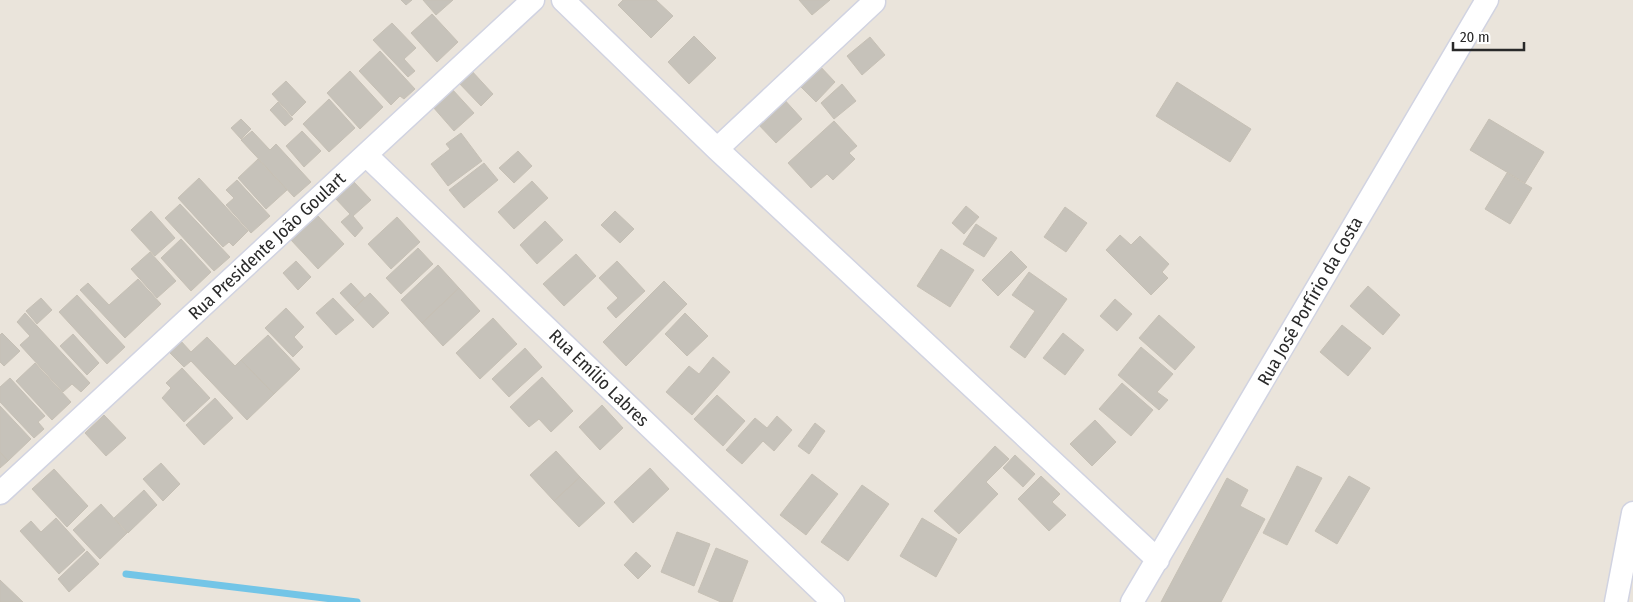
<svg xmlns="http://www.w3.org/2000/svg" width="1633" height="602" font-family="'Fira Sans Condensed',sans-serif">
  <rect width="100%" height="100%" fill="#eae4db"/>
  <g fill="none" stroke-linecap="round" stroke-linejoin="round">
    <path stroke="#73c5e7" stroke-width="7" d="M126 574 357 602"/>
  </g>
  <path fill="#c6c2ba" stroke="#c6c0b5" d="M401 0H412L406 5Z
    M423 0H453L436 15Z
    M623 0H656L673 16 651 38 618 5Z
    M799 0H830L812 15Z
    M432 14 458 42 437 62 411 33Z
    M392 23 416 48 404 59 415 71 408 77 373 40Z
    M694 36 716 58 689 84 668 62Z
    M870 37 885 55 862 75 847 56Z
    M380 51 415 89 404 99 400 96 391 105 359 71Z
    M817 63 835 82 816 102 797 83Z
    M470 69 493 94 481 106 457 81Z
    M350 71 383 107 360 129 327 93Z
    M286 81 306 102 292 116 272 94Z
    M1177 82 1251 129 1230 162 1156 116Z
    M842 84 856 101 834 119 821 103Z
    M452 89 474 113 454 131 433 107Z
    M782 97 802 119 776 143 756 122Z
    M329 99 355 128 329 152 303 124Z
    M278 102 293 119 285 126 270 110Z
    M241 119 251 129 241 139 231 128Z
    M1489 119 1544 152 1525 183 1470 150Z
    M834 121 857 146 849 153 855 159 833 180 827 174 811 188 788 163Z
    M252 131 270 150 276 144 311 182 294 197 241 140Z
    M302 131 321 151 304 167 286 146Z
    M461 133 482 161 448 186 431 164 450 149 446 144Z
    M518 151 532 166 514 183 499 168Z
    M258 159 287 190 266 209 238 178Z
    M484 163 498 180 464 208 449 190Z
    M1507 173 1532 188 1510 224 1485 209Z
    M199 178 248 231 233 246 229 242 223 247 178 198Z
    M237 180 270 216 251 233 226 205 234 198 226 190Z
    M353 181 371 200 353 216 363 228 355 237 341 222 350 214 335 198Z
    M532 181 548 198 514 229 498 212Z
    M180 204 230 257 214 271 165 218Z
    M966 206 979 217 964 234 952 223Z
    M1065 207 1087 223 1066 252 1044 237Z
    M151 211 175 238 155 256 131 230Z
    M615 211 634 229 620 243 601 225Z
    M318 216 344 244 318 269 291 240Z
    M397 217 420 242 391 269 368 244Z
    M545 221 563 240 537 264 520 245Z
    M976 224 997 238 984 257 963 244Z
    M1120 235 1131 245 1140 236 1169 264 1162 272 1168 278 1151 295 1106 250Z
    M181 239 211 272 191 291 161 258Z
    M418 248 433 264 401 294 386 278Z
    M941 249 974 270 950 307 917 286Z
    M1011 251 1027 267 998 296 982 280Z
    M150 252 176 281 157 298 131 269Z
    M576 254 596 276 564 306 543 284Z
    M296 261 311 277 298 290 283 273Z
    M617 261 645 291 616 318 607 308 618 298 599 278Z
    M438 265 459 288 422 323 401 300Z
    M1029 272 1067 299 1025 358 1010 347 1035 311 1012 295Z
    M138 279 161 304 125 338 80 290 88 283 109 305Z
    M664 281 687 304 626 366 603 342Z
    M351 283 365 298 354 308 340 293Z
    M1368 286 1400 315 1383 335 1350 306Z
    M459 288 480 311 443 346 422 323Z
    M370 293 389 313 373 328 354 308Z
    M77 295 125 347 107 364 59 312Z
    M41 298 52 310 37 324 26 311Z
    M333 298 354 320 336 335 316 313Z
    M1115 299 1132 314 1117 331 1100 316Z
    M286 308 304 327 294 337 303 347 293 357 265 328Z
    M25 313 90 383 81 392 72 384 63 392 20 345 30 336 17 322Z
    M685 313 708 336 687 356 665 334Z
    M1159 315 1195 347 1175 370 1139 338Z
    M493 318 517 344 480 379 456 353Z
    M1342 325 1371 348 1348 376 1320 352Z
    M2 333 20 351 4 366 0 362V335Z
    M1063 333 1084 350 1065 375 1043 358Z
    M73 334 99 363 87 375 60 346Z
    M268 335 300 369 274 394 241 360Z
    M207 337 235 366 241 360 274 394 247 420 191 361 184 367 168 351 180 340 191 352Z
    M1141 347 1173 374 1157 392 1168 400 1159 410 1118 375Z
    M525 348 542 367 509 397 492 379Z
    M713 357 730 372 692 415 666 392 689 366 699 374Z
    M35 363 71 402 52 420 16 381Z
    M182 368 210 398 184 422 162 398 171 388 166 383Z
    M542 377 573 411 551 432 539 419 529 427 510 407Z
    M10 378 45 416 38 422 44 429 34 438 0 402V387Z
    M1122 383 1153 410 1131 436 1099 409Z
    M717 395 745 421 723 446 694 419Z
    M215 398 233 418 204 445 186 425Z
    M602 405 623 428 600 450 579 427Z
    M0 406 31 439 8 461 0 452Z
    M104 415 126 438 106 456 85 433Z
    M777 416 792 430 774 451 763 441 742 464 726 450 755 418 767 428Z
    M1095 420 1116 442 1092 466 1070 444Z
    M815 423 825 431 809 454 798 446Z
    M995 446 1009 459 986 482 998 494 959 534 934 511Z
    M556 451 580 477 554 501 530 475Z
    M0 452 8 461 0 468Z
    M1015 455 1035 474 1023 487 1003 468Z
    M161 463 180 484 163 501 143 479Z
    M1297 466 1322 478 1287 545 1263 533Z
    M650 468 669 489 633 523 614 502Z
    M54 469 88 506 67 527 32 489Z
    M812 474 838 494 806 535 780 515Z
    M1041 476 1060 494 1052 502 1066 515 1049 531 1018 499Z
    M1349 476 1370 488 1337 544 1315 531Z
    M580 477 605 503 579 527 554 501Z
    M1227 478 1248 490 1240 506 1265 519 1221 602H1161Z
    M862 485 889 504 848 561 821 542Z
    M144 490 157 505 128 533 114 518Z
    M101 504 127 533 100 559 73 530Z
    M56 518 85 550 59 574 20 531 31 521 41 532Z
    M922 518 957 539 936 577 900 556Z
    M677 532 710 544 694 586 661 572Z
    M716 548 748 561 732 602H721L698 592Z
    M87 551 99 564 69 592 58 579Z
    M636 552 651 566 638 579 624 565Z
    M0 580 23 602H0Z"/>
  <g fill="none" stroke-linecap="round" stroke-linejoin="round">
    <defs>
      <path id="minor" d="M563 0 717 149 1158 560
        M717 149 874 2
        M366 155 833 602
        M0 493 533 0
        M1132 602 1487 0
        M1616 602 1633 513"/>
    </defs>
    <use href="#minor" stroke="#d1d3e1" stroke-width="25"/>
    <use href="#minor" stroke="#fff" stroke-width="22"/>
  </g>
  <g text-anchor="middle" stroke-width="4" stroke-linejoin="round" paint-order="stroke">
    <g font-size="18" fill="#292929" stroke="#fff">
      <text transform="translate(267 246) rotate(-43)" y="6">Rua Presidente João Goulart</text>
      <text transform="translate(1310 301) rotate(-60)" y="6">Rua José Porfírio da Costa</text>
      <text transform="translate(599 378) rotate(44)" y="6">Rua Emílio Labres</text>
    </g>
  </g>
  <path d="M1453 42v8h71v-8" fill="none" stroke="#292929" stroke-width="2.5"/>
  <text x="1460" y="42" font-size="15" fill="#292929" stroke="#ffffff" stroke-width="4" paint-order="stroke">20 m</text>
</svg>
